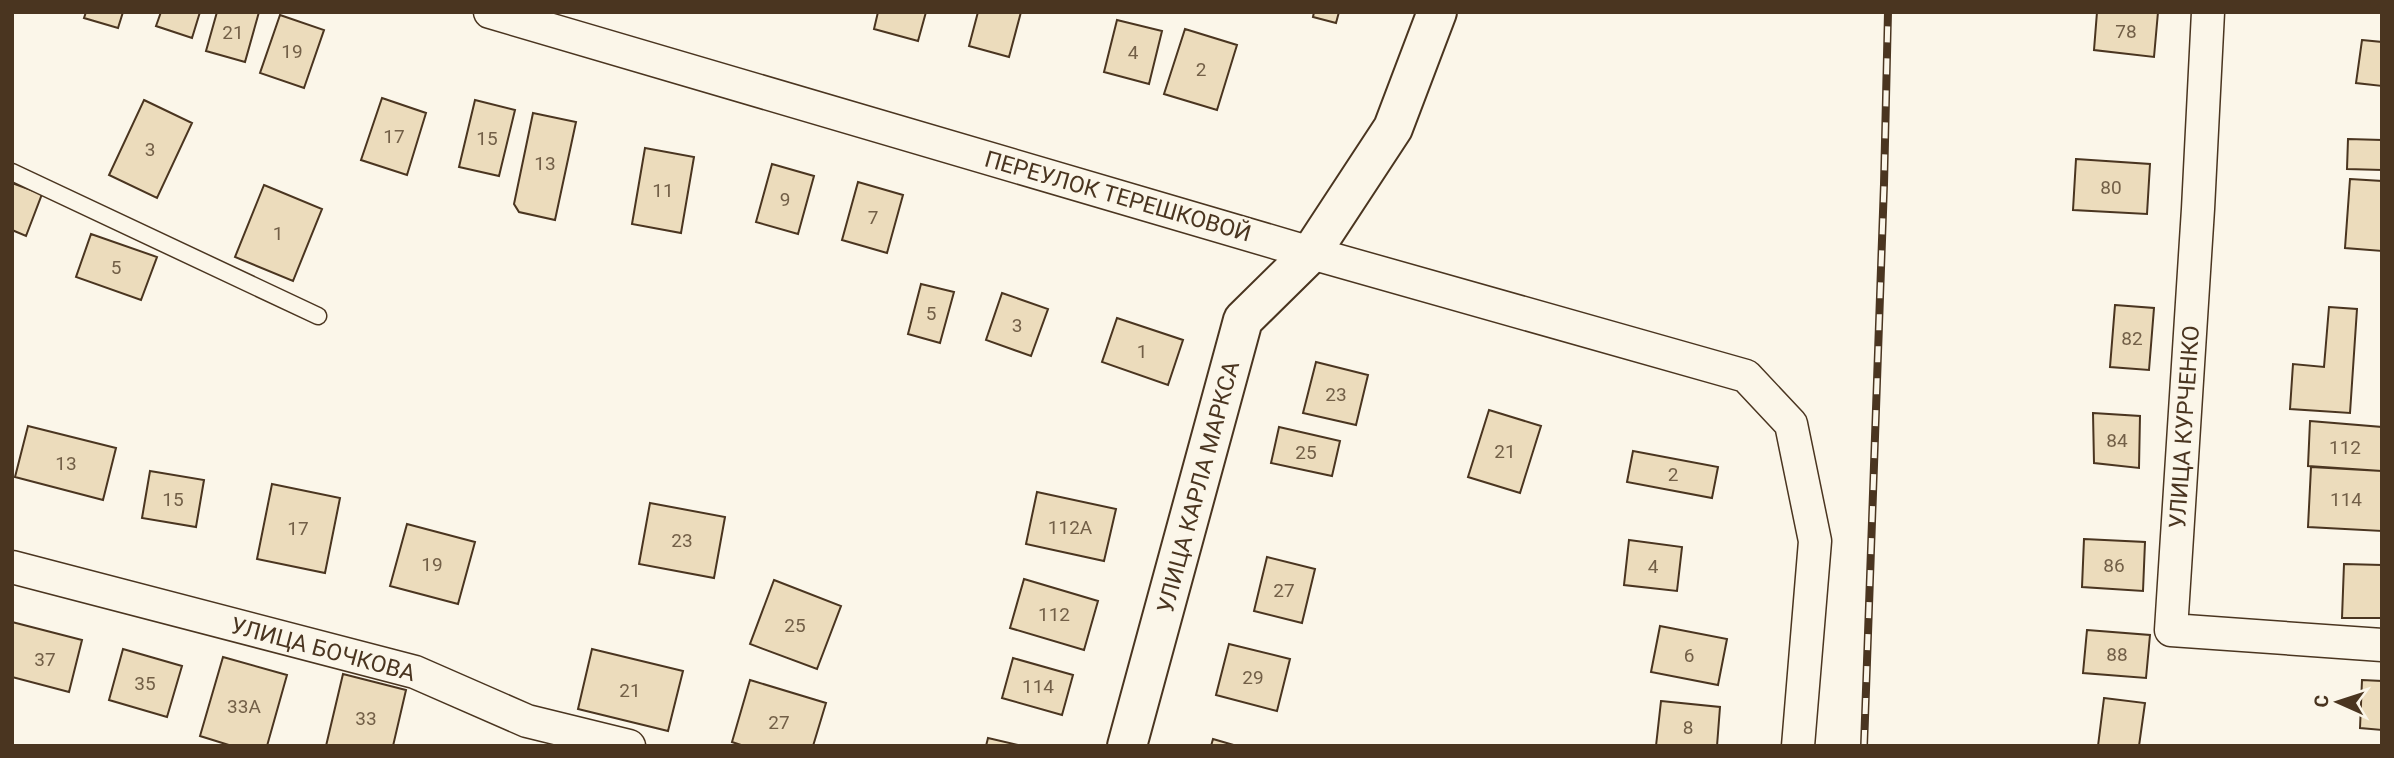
<svg xmlns="http://www.w3.org/2000/svg" width="2394" height="758" font-family="Roboto,sans-serif">
  <rect width="100%" height="100%" fill="#fbf6e9"/>
  <path fill="#ecdcbc" stroke="#4a3520" stroke-width="2" d="M86 12H123L118 28 84 18Z
    M161 12H200L192 38 156 26Z
    M217 12H259L245 62 206 51Z
    M878 12H926L918 41 874 29Z
    M978 12H1021L1009 57 969 46Z
    M1314 12H1339L1336 23 1313 17Z
    M2097 12H2158L2154 57 2094 50Z
    M280 15 324 30 304 88 260 73Z
    M1117 20 1162 31 1149 84 1104 72Z
    M1185 29 1237 45 1217 110 1164 94Z
    M2362 40 2382 42V86L2356 83Z
    M382 98 426 113 407 175 361 160Z
    M144 100 192 123 157 198 109 175Z
    M475 100 515 110 499 176 459 167Z
    M533 113 576 122 555 220 519 212 514 204Z
    M2348 139 2382 140V170L2347 169Z
    M645 148 694 157 681 233 632 224Z
    M2076 159 2150 164 2147 214 2073 210Z
    M772 164 814 176 798 234 756 222Z
    M2350 179 2382 181V251L2345 248Z
    M858 182 903 195 887 253 842 240Z
    M12 183 42 194 26 236 12 230Z
    M264 185 322 209 293 281 235 257Z
    M91 234 157 257 141 300 76 277Z
    M921 284 954 292 940 343 908 334Z
    M1002 293 1048 309 1031 356 986 340Z
    M2115 305 2154 308 2149 370 2110 367Z
    M2329 307 2357 309 2350 413 2290 409 2293 364 2324 367Z
    M1117 318 1183 340 1168 385 1102 362Z
    M1316 362 1368 375 1356 425 1303 413Z
    M1489 410 1541 426 1520 493 1468 477Z
    M2093 413 2140 416 2139 468 2094 463Z
    M2310 421 2382 427V471L2308 466Z
    M28 426 116 448 103 500 15 477Z
    M1279 427 1340 441 1332 476 1271 463Z
    M1633 451 1718 467 1712 498 1627 482Z
    M2311 467 2382 471V531L2308 527Z
    M150 471 204 480 196 527 142 518Z
    M272 484 340 498 325 573 257 559Z
    M1037 492 1116 509 1104 561 1026 544Z
    M650 503 725 517 714 578 639 564Z
    M407 524 475 542 458 604 390 586Z
    M2084 539 2145 542 2143 591 2082 587Z
    M1629 540 1682 547 1677 591 1624 585Z
    M1267 557 1315 569 1302 623 1254 611Z
    M2344 564 2382 565V618H2342Z
    M1024 579 1098 601 1084 650 1010 628Z
    M774 580 841 606 817 669 750 644Z
    M12 622 82 640 69 692 12 677Z
    M1660 626 1727 639 1718 685 1651 672Z
    M2087 630 2150 635 2146 678 2083 673Z
    M1229 644 1290 659 1277 711 1216 695Z
    M123 649 182 666 167 717 109 700Z
    M592 649 683 671 668 731 578 709Z
    M223 657 287 675 267 746H232L200 736Z
    M1013 658 1073 675 1062 715 1002 698Z
    M343 674 406 690 393 746H326Z
    M750 680 826 703 813 746H744L732 742Z
    M2362 680 2382 681V730L2360 728Z
    M2104 698 2145 703 2139 746H2098Z
    M1661 701 1720 707 1717 746H1656Z
    M988 738 1022 746H986Z
    M1213 739 1237 746H1211Z"/>
  <g fill="none" stroke-linecap="round" stroke-linejoin="round">
    <defs>
      <path id="service" d="M12 172 318 316"/>
      <path id="minor" d="M490 12 1311 253 1746 376 1791 424 1815 541 1798 746
        M2208 12 2198 209 2171 630 2382 645
        M12 567 415 672 527 721 629 746"/>
      <path id="tertiary" d="M1127 746 1243 320 1311 253 1393 128 1437 12"/>
    </defs>
    <use href="#service" stroke="#4a3520" stroke-width="19"/>
    <use href="#minor" stroke="#4a3520" stroke-width="35"/>
    <use href="#tertiary" stroke="#4a3520" stroke-width="42"/>
    <use href="#service" stroke="#fbf6e9" stroke-width="16"/>
    <use href="#minor" stroke="#fbf6e9" stroke-width="32"/>
    <use href="#tertiary" stroke="#fbf6e9" stroke-width="38"/>
    <defs>
      <path id="rail" d="M1864 746 1884 184 1888 12"/>
    </defs>
    <use href="#rail" stroke="#4a3520" stroke-width="8"/>
    <use href="#rail" stroke="#fbf6e9" stroke-width="5" stroke-dasharray="16" stroke-linecap="butt"/>
  </g>
  <g text-anchor="middle" stroke-width="5" stroke-linejoin="round" paint-order="stroke">
    <g font-size="19" fill="#725f47">
      <text x="2126" y="38">78</text>
      <text x="233" y="39">21</text>
      <text x="292" y="58">19</text>
      <text x="1133" y="59">4</text>
      <text x="1201" y="76">2</text>
      <text x="394" y="143">17</text>
      <text x="487" y="145">15</text>
      <text x="150" y="156">3</text>
      <text x="545" y="170">13</text>
      <text x="2111" y="194">80</text>
      <text x="663" y="197">11</text>
      <text x="785" y="206">9</text>
      <text x="873" y="224">7</text>
      <text x="278" y="240">1</text>
      <text x="116" y="274">5</text>
      <text x="931" y="320">5</text>
      <text x="1017" y="332">3</text>
      <text x="2132" y="345">82</text>
      <text x="1142" y="358">1</text>
      <text x="1336" y="401">23</text>
      <text x="2117" y="447">84</text>
      <text x="2345" y="454">112</text>
      <text x="1505" y="458">21</text>
      <text x="1306" y="459">25</text>
      <text x="66" y="470">13</text>
      <text x="1673" y="481">2</text>
      <text x="173" y="506">15</text>
      <text x="2346" y="506">114</text>
      <text x="1070" y="534">112А</text>
      <text x="298" y="535">17</text>
      <text x="682" y="547">23</text>
      <text x="432" y="571">19</text>
      <text x="2114" y="572">86</text>
      <text x="1653" y="573">4</text>
      <text x="1284" y="597">27</text>
      <text x="1054" y="621">112</text>
      <text x="795" y="632">25</text>
      <text x="2117" y="661">88</text>
      <text x="1689" y="662">6</text>
      <text x="45" y="666">37</text>
      <text x="1253" y="684">29</text>
      <text x="145" y="690">35</text>
      <text x="1038" y="693">114</text>
      <text x="630" y="697">21</text>
      <text x="244" y="713">33А</text>
      <text x="366" y="725">33</text>
      <text x="779" y="729">27</text>
      <text x="1688" y="734">8</text>
    </g>
    <g font-size="23" fill="#4a3520" stroke="#fbf6e9">
      <text transform="translate(1118 196) rotate(16)" y="8">ПЕРЕУЛОК ТЕРЕШКОВОЙ</text>
      <text transform="translate(2184 427) rotate(-86)" y="8">УЛИЦА КУРЧЕНКО</text>
      <text transform="translate(1198 487) rotate(-75)" y="8">УЛИЦА КАРЛА МАРКСА</text>
      <text transform="translate(323 649) rotate(15)" y="8">УЛИЦА БОЧКОВА</text>
    </g>
  </g>
  <rect width="2394" height="758" fill="none" stroke="#4a3520" stroke-width="28"/>
  <g transform="translate(2338 702) rotate(273)" stroke="#fbf6e9" stroke-width="5" paint-order="stroke">
  <path d="M0-5L12 26L0 18L-12 26Z" fill="#4a3520"/>
  <text y="-10" font-size="19" font-weight="bold" text-anchor="middle" fill="#4a3520">С</text>
  </g>
</svg>
